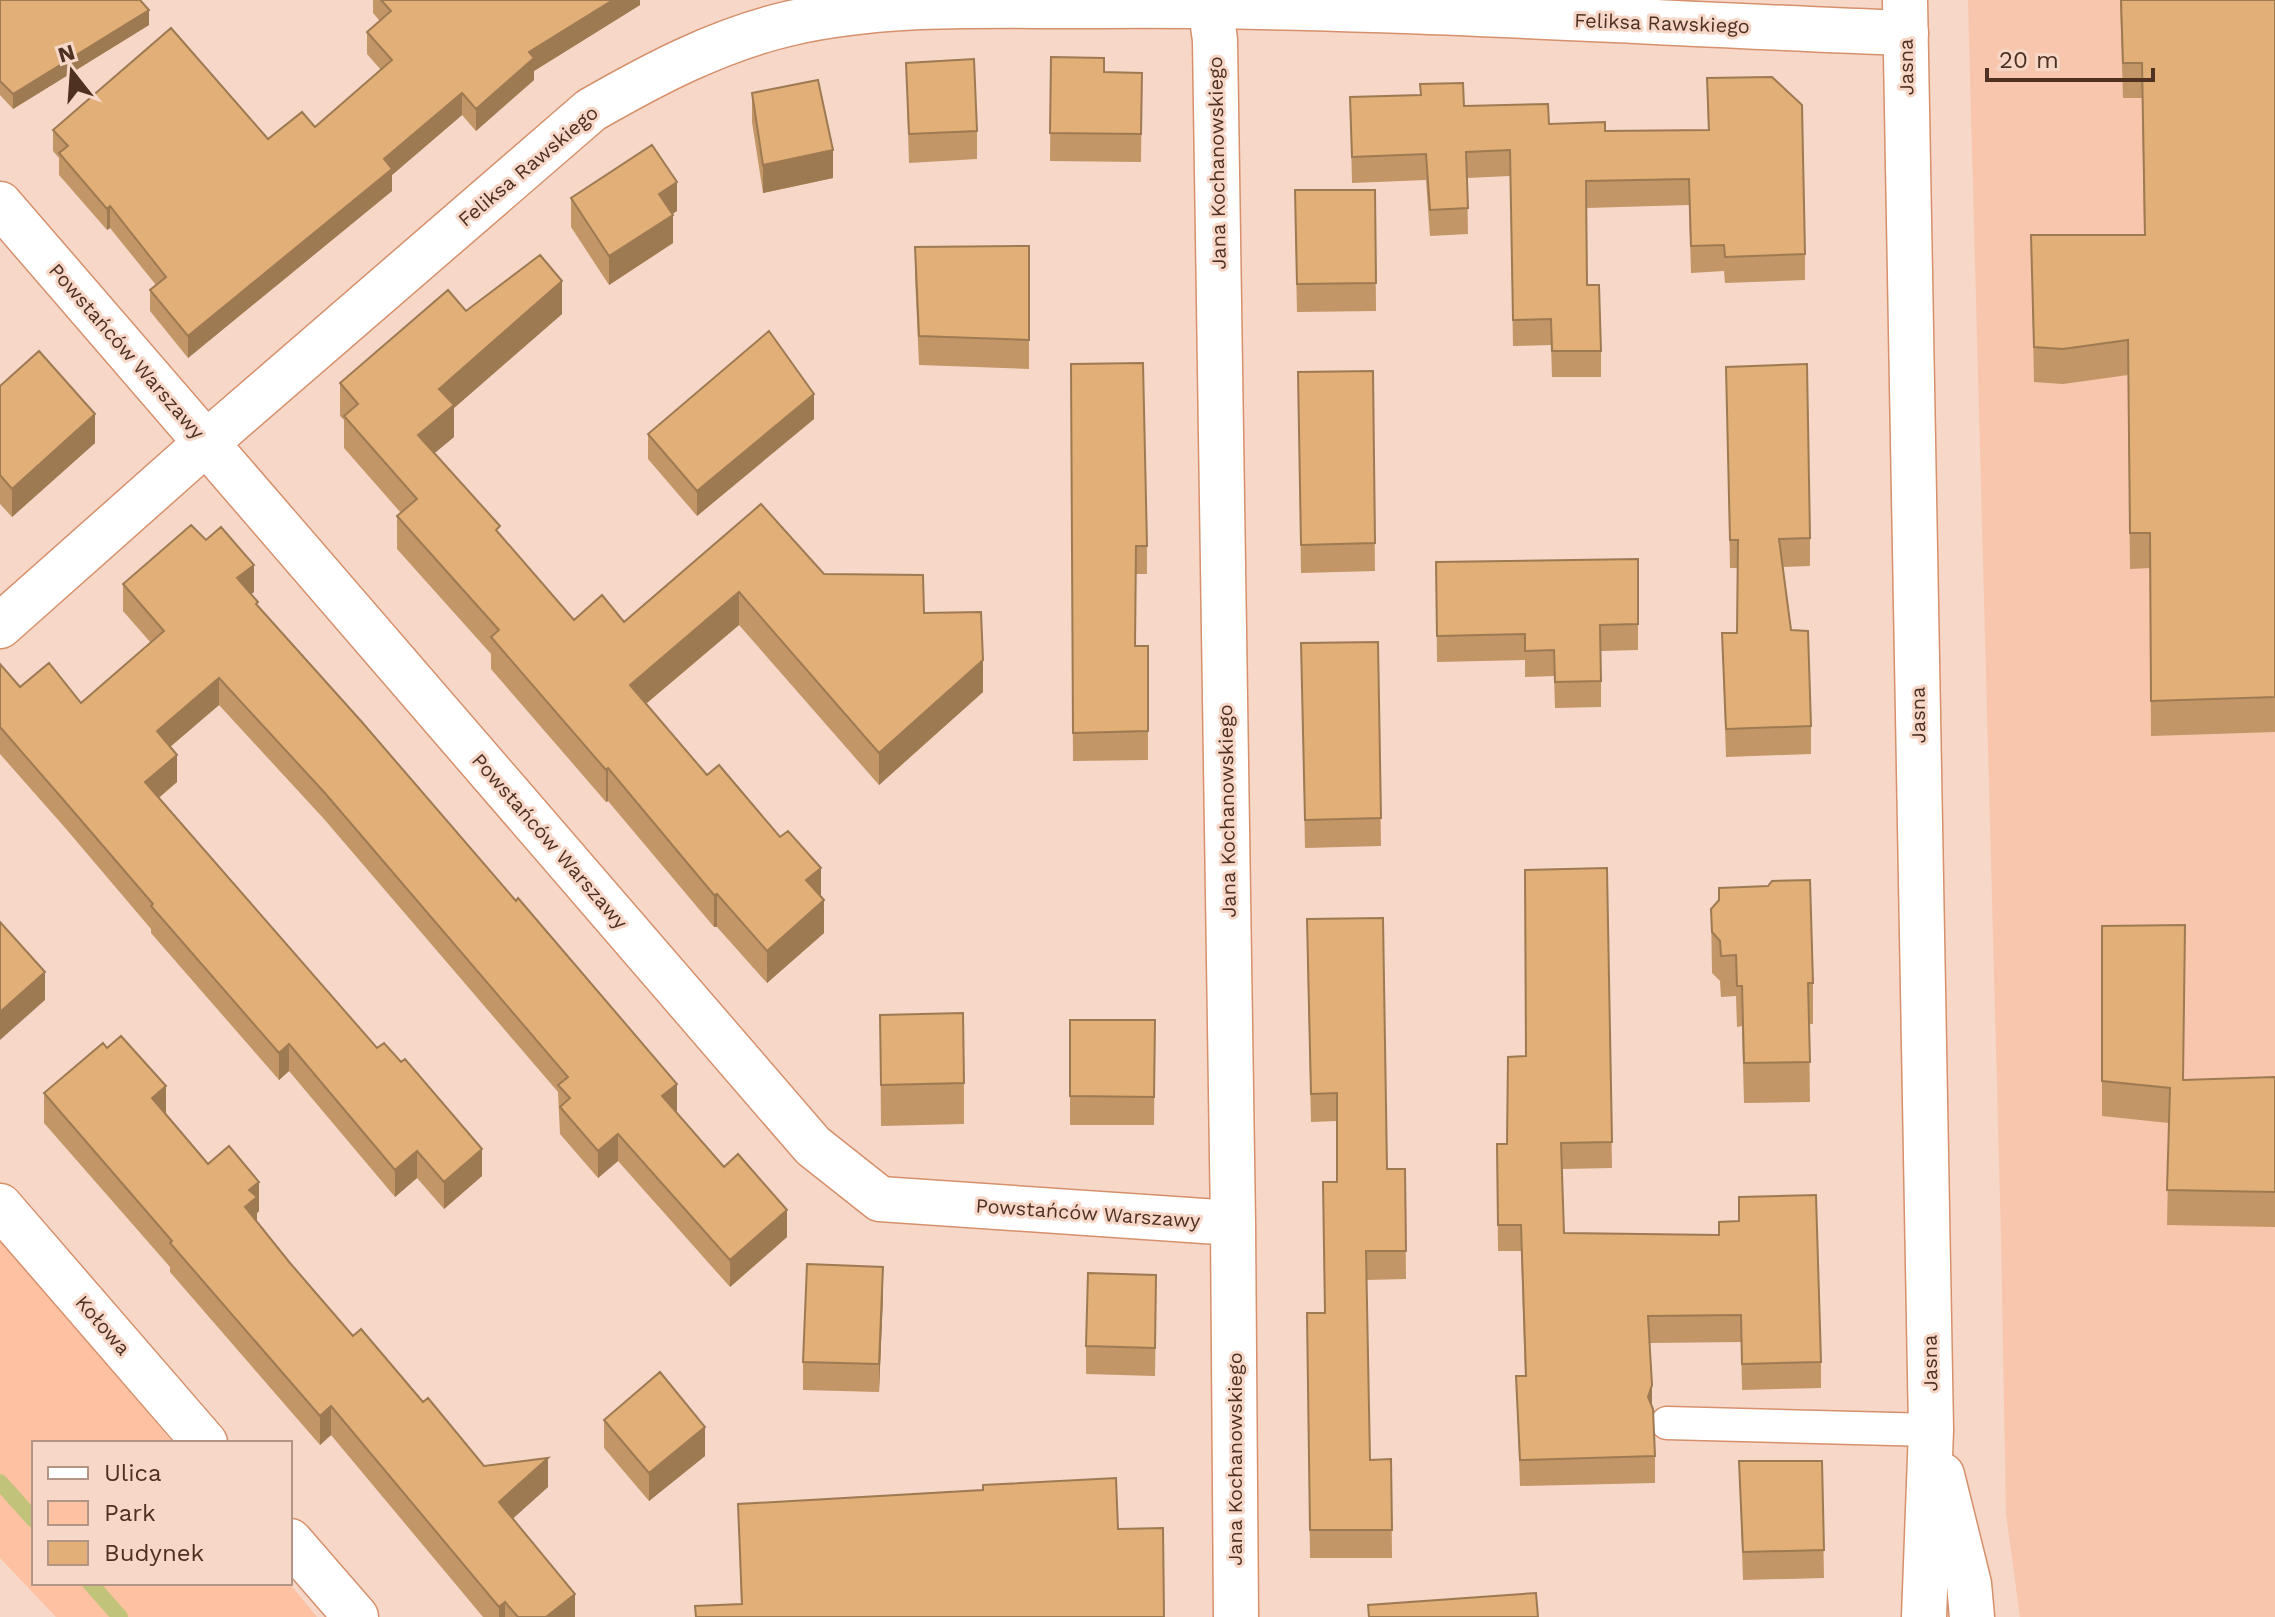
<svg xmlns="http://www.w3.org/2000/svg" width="2275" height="1617" font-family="'Work Sans',sans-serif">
  <rect width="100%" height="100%" fill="#f6d7c8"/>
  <path fill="#f7c6ac" d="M1968 0H2275V1617H2020L2006 1514 2001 1235Z"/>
  <path fill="#fec1a1" d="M0 1234 173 1443H34V1583H289L317 1617H56L0 1558Z"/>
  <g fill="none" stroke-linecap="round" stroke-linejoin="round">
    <path stroke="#c2c37b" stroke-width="16" d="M0 1482 34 1520
      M90 1583 120 1617"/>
    <defs>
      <path id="service" d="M1667 1423 1931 1430"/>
      <path id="minor" d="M1210 5 1215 40 1233 1223 1236 1617
        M0 204 813 1146 880 1199 1233 1223
        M0 626 206 443 591 110C654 74 716 41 787 24 889 0 997 7 1101 6 1369 4 1638 23 1906 33
        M0 1206 205 1443
        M290 1541 356 1617"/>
      <path id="tertiary" d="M1905 0 1931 1430 1924 1617
        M1942 1475 1969 1584 1972 1617"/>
    </defs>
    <use href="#service" stroke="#d6906b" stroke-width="35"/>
    <use href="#minor" stroke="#d6906b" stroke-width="47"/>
    <use href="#tertiary" stroke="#d6906b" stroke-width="47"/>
    <use href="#service" stroke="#fff" stroke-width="32"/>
    <use href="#minor" stroke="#fff" stroke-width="44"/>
    <use href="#tertiary" stroke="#fff" stroke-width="44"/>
  </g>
  <path fill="#c29666" d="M0 0 149 25 13 109 0 95Z
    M373 0H640V5L534 71V80L476 131 462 115 392 175V191L188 358 150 311V290L156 285 110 228 107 230 59 175V158L53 151V130L268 139 315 127 381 70 367 54V32L380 21 373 13Z
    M2120 0H2275V732L2151 736 2150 568 2130 569 2128 375 2063 384 2034 382 2031 235H2144L2142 98H2123Z
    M1051 57 1104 72 1142 73 1141 162 1050 161Z
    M906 63 977 131V159L909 163Z
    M1707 78 1805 254V280L1725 283 1724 271 1691 273 1689 205 1586 208 1587 285 1601 351V377H1552L1551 345 1513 346 1510 176 1467 178 1468 234 1430 236 1426 180 1352 183 1350 97 1420 95V84L1464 106 1549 124 1605 131 1708 130Z
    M752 93 833 178 763 193 752 122Z
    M1375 190 1376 311 1297 312 1295 219Z
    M571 198 677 211 672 214 673 243 609 285 571 227Z
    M1029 246V369L919 365 915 275V247Z
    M466 311 562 314 454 408V437L434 453 500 535 574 620 624 622 761 504 824 574 924 613 983 692 879 785 739 625 646 704 707 775 821 896 824 933 767 983 717 927H714L608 801 606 802 491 669V654L397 549V516L401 513 344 448V420L340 416V383Z
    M1071 364 1147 546V574H1136V646H1148V760L1073 761Z
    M1726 367 1810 538V566L1783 567 1791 630 1811 726V754L1726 757 1722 633H1737L1738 568H1730Z
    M1373 371 1375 571 1301 573 1298 372Z
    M0 386 95 443 12 517 0 504Z
    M814 419 697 516 648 459V434Z
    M1638 559V650L1601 651V707L1555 708 1554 676 1525 677V660L1437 662 1436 562Z
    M123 584 254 592 251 594 258 607 677 1111 676 1112 787 1237 730 1287 618 1161 598 1178 560 1134 558 1092 324 819 219 705 170 747 177 782 159 798 482 1176 444 1209 417 1178 395 1197 289 1071 279 1080 151 933V929L67 830 0 754V664L20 687 81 703 151 643 123 611Z
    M1378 642 1381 846 1305 848 1301 643Z
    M1607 868 1612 1168 1562 1169 1564 1233 1719 1235 1821 1362V1388L1742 1390 1741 1342 1650 1343 1652 1406 1655 1456V1483L1520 1486 1516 1376H1525L1521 1251H1498L1497 1144H1507L1526 1056Z
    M1711 909 1813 983V1024H1809L1810 1102 1744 1103 1742 1026 1737 1027 1736 996 1721 997 1720 981 1712 973Z
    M2102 926 2183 1080 2275 1077V1227L2167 1225 2169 1123 2102 1116Z
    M1307 947 1387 1169H1405L1406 1279 1366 1280 1370 1460 1391 1459 1392 1558H1310L1307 1313H1324L1337 1182V1121L1311 1122Z
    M880 1015 964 1083V1124L881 1126Z
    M1070 1020H1155L1154 1125H1070Z
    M44 1093 166 1114 208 1164 259 1211 257 1213V1222L290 1263 353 1336 423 1402 484 1466 548 1487 513 1518 575 1617H483L331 1435 320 1445 170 1272V1267L44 1123Z
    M883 1296 879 1392 803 1390V1362Z
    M1156 1303 1155 1376 1086 1374V1346Z
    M604 1420 705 1456 649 1501 604 1448Z
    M1739 1461H1822L1824 1578 1743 1580Z
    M738 1504 1118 1529 1164 1617H695V1606L741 1604Z"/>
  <path fill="#9e7a53" d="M613 0H640V5L534 71V80L476 131V109L529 52Z
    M149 10V25L13 109V94Z
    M462 93V115L392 175V191L188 358V336L384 159Z
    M833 150V178L763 193V165Z
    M677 182V211L659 222V194Z
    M110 206V228L107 230V209Z
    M673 215V243L609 285V256Z
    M562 281V314L454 408V437L418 467V435L439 389Z
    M814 394V419L697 516V491Z
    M95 414V443L12 517V489Z
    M254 565V592L237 605V578Z
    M739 592V625L630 717V685Z
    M983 660V692L879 785V753Z
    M219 678V705L157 758V731Z
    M177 755V782L145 809V782Z
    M608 768V801L606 802V770Z
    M821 868V900L806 880Z
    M717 894V927H714V895Z
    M824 900V933L767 983V951Z
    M45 972V1000L0 1040V1012Z
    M289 1044V1071L279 1080V1053Z
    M677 1084V1111L662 1123V1096Z
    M166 1086V1116L152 1098Z
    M618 1134V1161L598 1178V1151Z
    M482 1149V1176L444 1209V1182Z
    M417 1151V1178L395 1197V1170Z
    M259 1182V1211L257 1213V1227L245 1207 249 1190Z
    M787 1210V1237L730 1287V1260Z
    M883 1267V1296L879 1392V1364Z
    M1652 1385V1412L1648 1397Z
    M331 1406V1435L320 1445V1416Z
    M705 1427V1456L649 1501V1473Z
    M548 1458V1487L499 1531V1502Z
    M575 1594V1617H546Z
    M505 1602V1617H499V1607Z"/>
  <path fill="#e1af77" stroke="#9e7a53" stroke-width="2" d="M0 0H140L149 10 13 94 0 81Z
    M381 0H613L529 52 534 58 476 109 462 93 384 159 392 169 188 336 150 290 166 277 110 206 107 209 59 153 68 146 53 130 171 28 268 139 302 112 315 127 392 60 367 32 391 11Z
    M2121 0H2275V697L2151 701 2150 533H2130L2128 340 2063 349 2034 347 2031 235H2145L2142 63H2123Z
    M1051 57 1104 58V72L1142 73 1141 134 1050 133Z
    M974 59 977 131 909 134 906 63Z
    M1772 77 1802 105 1805 254 1725 257 1724 245 1691 246 1689 179 1586 181 1587 285H1599L1601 351H1552L1551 319 1513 320 1510 150 1466 152 1468 208 1430 210 1426 154 1352 157 1350 97 1421 95 1420 84 1463 83 1464 106 1548 104 1549 124 1605 122V131L1709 130 1707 78Z
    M818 80 833 150 763 165 752 93Z
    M652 145 677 182 659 194 673 215 609 256 571 198Z
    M1295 190H1375L1376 283 1297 284Z
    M1029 246V340L919 336 915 247Z
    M540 255 562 281 439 389 454 405 418 435 500 526 496 530 574 620 602 595 624 622 761 504 824 574 923 575 924 613 981 612 983 660 879 753 739 592 630 685 707 775 719 765 780 837 788 831 821 868 806 880 824 900 767 951 717 894 714 895 608 768 606 770 491 637 499 630 397 516 417 499 344 416 358 404 340 383 448 290 466 311Z
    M769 331 814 394 697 491 648 434Z
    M39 351 95 414 12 489 0 475V386Z
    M1143 363 1147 546H1136L1135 646H1148V731L1073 733 1071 364Z
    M1807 364 1810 538 1779 539 1791 630 1808 631 1811 726 1726 729 1722 633H1737L1738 540H1730L1726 367Z
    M1373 371 1375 543 1301 545 1298 372Z
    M191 525 206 540 221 527 254 565 237 578 258 602 256 604 361 721 516 901 518 898 677 1084 662 1096 724 1167 738 1154 787 1210 730 1260 618 1134 598 1151 560 1107 570 1098 558 1085 568 1077 324 792 219 678 157 731 177 755 145 782 377 1048 384 1043 401 1062 405 1059 482 1149 444 1182 417 1151 395 1170 289 1044 279 1053 151 906 153 904 67 804 0 727V664L20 687 49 663 81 703 164 631 123 584Z
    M1638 559V624L1600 625 1601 681 1555 682 1554 650 1525 651V634L1437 636 1436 562Z
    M1378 642 1381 818 1305 820 1301 643Z
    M1607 868 1612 1142 1561 1143 1564 1233 1719 1235V1222L1739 1221V1197L1816 1195 1821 1362 1742 1364 1741 1315 1648 1316 1652 1385 1648 1397 1653 1409 1655 1456 1520 1460 1516 1376H1526L1521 1225H1498L1497 1144H1507L1508 1057 1526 1056 1525 870Z
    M1810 880 1813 983H1808L1810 1062 1744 1063 1742 986H1737L1736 955 1721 956 1720 941 1712 932 1711 909 1719 900V888L1768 886 1772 881Z
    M1383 918 1387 1169H1405L1406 1251H1366L1370 1460 1391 1459 1392 1530H1310L1307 1313H1325L1323 1182H1337V1093L1311 1094 1307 919Z
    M0 922 45 972 0 1012Z
    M2185 925 2183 1080 2275 1077V1192L2167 1190 2170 1088 2102 1081V926Z
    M963 1013 964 1083 881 1085 880 1015Z
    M1070 1020H1155L1154 1097 1070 1096Z
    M121 1036 166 1086 152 1098 208 1164 229 1146 259 1182 249 1190 257 1197 245 1207 290 1263 353 1336 361 1329 423 1402 428 1398 484 1466 548 1458 499 1502 575 1594 546 1617H518L505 1602 499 1607 331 1406 320 1416 170 1243 172 1241 44 1093 103 1043 107 1048Z
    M807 1264 883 1267 879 1364 803 1362Z
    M1088 1273 1156 1275 1155 1348 1086 1346Z
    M660 1372 705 1427 649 1473 604 1420Z
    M1739 1461H1822L1824 1550 1743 1552Z
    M1116 1478 1118 1529 1163 1528 1164 1617H696L695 1606 742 1604 738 1504 983 1490V1485Z
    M1536 1593 1538 1617H1369L1368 1605Z"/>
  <g text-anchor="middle" stroke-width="6" stroke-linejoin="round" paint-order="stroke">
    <g font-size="20" fill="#4e3121" stroke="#f6d7c8">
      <text transform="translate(1662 23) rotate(2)" y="7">Feliksa Rawskiego</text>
      <text transform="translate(1906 67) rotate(-91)" y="7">Jasna</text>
      <text transform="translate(1217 163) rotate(-91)" y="7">Jana Kochanowskiego</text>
      <text transform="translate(528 166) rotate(-40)" y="7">Feliksa Rawskiego</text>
      <text transform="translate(127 351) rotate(49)" y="7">Powstańców Warszawy</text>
      <text transform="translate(1918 715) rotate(-91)" y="7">Jasna</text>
      <text transform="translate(1227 811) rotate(-91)" y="7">Jana Kochanowskiego</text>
      <text transform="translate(550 841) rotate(49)" y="7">Powstańców Warszawy</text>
      <text transform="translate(1088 1213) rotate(4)" y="7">Powstańców Warszawy</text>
      <text transform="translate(103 1325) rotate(49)" y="7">Kołowa</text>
      <text transform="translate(1930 1363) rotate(-91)" y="7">Jasna</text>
      <text transform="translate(1235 1459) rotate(-90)" y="7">Jana Kochanowskiego</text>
    </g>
  </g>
  <rect x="32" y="1441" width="260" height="144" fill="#f6d7c8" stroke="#b39585" stroke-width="2"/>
  <rect x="48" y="1467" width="40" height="12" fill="#ffffff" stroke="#b39585" stroke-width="2"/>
  <text x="104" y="1481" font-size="24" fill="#4e3121">Ulica</text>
  <rect x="48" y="1501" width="40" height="24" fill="#fec1a1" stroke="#b39585" stroke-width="2"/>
  <text x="104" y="1521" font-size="24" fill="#4e3121">Park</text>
  <rect x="48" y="1541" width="40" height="24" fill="#e1af77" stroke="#b39585" stroke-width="2"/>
  <text x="104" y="1561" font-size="24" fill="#4e3121">Budynek</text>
  <g transform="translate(72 72) rotate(343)" stroke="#f6d7c8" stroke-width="6" paint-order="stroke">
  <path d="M0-6L14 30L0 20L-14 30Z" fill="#4e3121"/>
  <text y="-12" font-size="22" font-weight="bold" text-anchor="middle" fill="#4e3121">N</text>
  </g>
  <path d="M1987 68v12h166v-12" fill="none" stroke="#4e3121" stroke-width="4"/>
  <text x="1999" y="68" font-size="24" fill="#4e3121" stroke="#f6d7c8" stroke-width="6" paint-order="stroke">20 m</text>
</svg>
